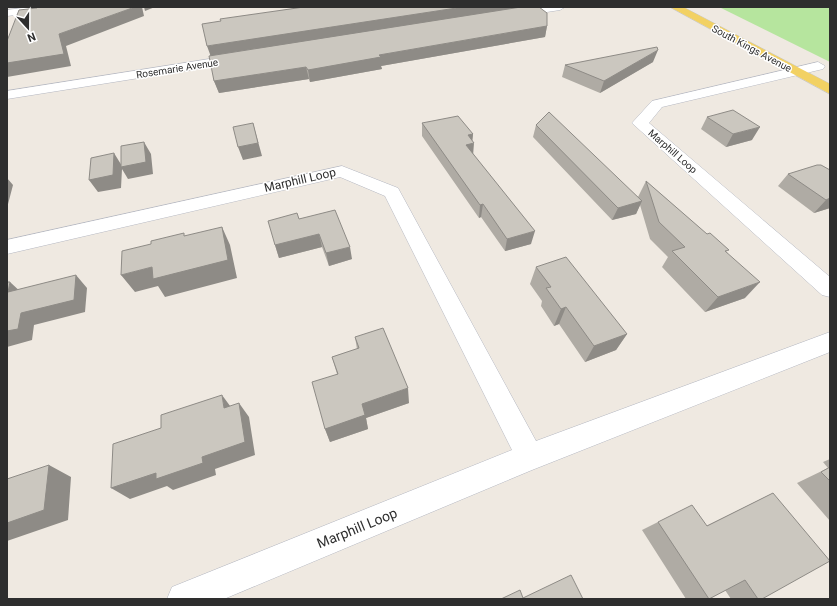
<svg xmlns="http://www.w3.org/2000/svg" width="837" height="606" font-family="Roboto,sans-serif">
  <rect width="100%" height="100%" fill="#efe9e1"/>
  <path fill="#b6e59e" d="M719 7H830V62Z"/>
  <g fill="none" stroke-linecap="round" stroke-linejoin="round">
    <defs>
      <path id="minor" d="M30 7H63L58 10 7 16V10Z
        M538 7H565L560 10 514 17 508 14 514 11Z
        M241 54 246 55 247 58 246 61 7 99V91Z
        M818 62 825 66 823 69 662 107 649 123 830 277V297L822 295 632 123 652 101Z
        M342 166 398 188 536 441 830 332V352L532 470 224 599H167L172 587 512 450 385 196 340 177 7 254V240Z"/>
      <path id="major" d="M670 7H683L830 84V94Z"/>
    </defs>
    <use href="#minor" stroke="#b4b7c1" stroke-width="1"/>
    <use href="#major" stroke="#c9c9c9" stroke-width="1"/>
    <use href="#minor" fill="#fff" fill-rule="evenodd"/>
    <use href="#major" fill="#f2d163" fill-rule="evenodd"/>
  </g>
  <path fill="#afaba4" d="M299 7H539L547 26 545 37 381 66 382 69 310 82 309 79 219 93 214 81 210 55 221 21 302 7Z
    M653 62 600 93 562 77 565 65Z
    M707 117 752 140 726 147 701 129Z
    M422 123 473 134 472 141 473 154 531 244 505 251 481 217 479 218 422 136Z
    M536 125 638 197 646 181 727 252 745 298 705 312 662 267 668 257 650 239 640 205 636 214 612 220 533 137Z
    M830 170V208L814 213 778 186 788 174Z
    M299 219 352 259 329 266 322 247 279 258 275 245Z
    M536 267 627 334 616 350 585 362 559 324 554 326 541 306 542 301 530 284Z
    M355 337 409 403 366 418 368 429 330 442 325 429 337 374 332 357 357 349Z
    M830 459V521L797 483 828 468 823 462Z
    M773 493 762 599H731L725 590 709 599H686L642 530 658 522 706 526Z"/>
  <path fill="#8e8b86" d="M135 7H142L144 16 66 46 71 66 7 77V63L59 34Z
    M144 7H155L145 11Z
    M463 7H523L211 57 207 46Z
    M547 26 545 37 381 66 382 69 310 82 308 70 379 55Z
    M658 50 653 62 600 93 604 81Z
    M306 67 309 79 219 93 214 81Z
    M253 123 262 156 243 160 238 147Z
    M760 127 752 140 726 147 733 134Z
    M473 134 472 144 474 143 473 156 466 145 468 135Z
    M144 142 151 154 153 174 128 179 122 169 121 188 98 192 89 180 114 153 122 166Z
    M7 178 13 185 7 208Z
    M830 198V208L814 213 826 200Z
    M642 201 636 214 612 220 618 208Z
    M483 204 481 217 479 218 480 205Z
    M222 227 230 245 237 278 165 297 158 286 135 292 121 275 152 267Z
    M535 231 531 244 505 251 507 239Z
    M319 234 322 247 279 258 275 245Z
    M350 247 352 259 329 266 326 253Z
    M76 275 87 288 85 312 34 325 32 340 7 347V331L21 313Z
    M10 282 23 294 8 292Z
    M760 282 745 298 705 312 718 297Z
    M566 307 559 324 554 326 561 309Z
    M627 334 616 350 585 362 594 346Z
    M408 388 409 403 366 418 368 429 330 442 325 429 362 404Z
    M222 395 233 410 224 408Z
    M239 403 249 417 255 455 215 469 216 475 173 490 167 486 130 499 111 488Z
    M49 465 71 477 68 520 7 541V523Z"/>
  <path fill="#cbc7bf" stroke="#8e8b86" d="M38 7H135L59 34 64 54 7 63V41L19 10 37 8Z
    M304 7H463L207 46 202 24 221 21 220 19Z
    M521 7H539L547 13V26L379 55 381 57 308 70 306 67 214 81 209 56Z
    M657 47 658 50 604 81 565 65Z
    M733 110 760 127 733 134 707 117Z
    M549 112 642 201 618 208 536 125Z
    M458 116 473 134 468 135 474 143 466 145 535 231 507 239 483 204 480 205 422 123Z
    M253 123 258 143 238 147 233 127Z
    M144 142 146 162 121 167V146Z
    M114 153 113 175 89 180 91 158Z
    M817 165H821L830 170V198L826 200 788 174Z
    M646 181 707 234 710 233 729 250 725 251 760 282 718 297 672 251 685 247 659 222Z
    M335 210 350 247 326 253 319 234 275 245 268 221 297 213 299 219Z
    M222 227 228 260 153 279 152 267 121 275 122 251 151 244V241L184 233V236Z
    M566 257 627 334 594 346 566 307 561 309 546 288 551 287 536 267Z
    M76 275 74 300 21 313 18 329 7 331V282H10L8 292Z
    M383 328 408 388 362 404 365 415 325 429 312 382 338 374 332 357 359 348 355 337Z
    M222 395 224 408 239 403 245 442 202 457 203 463 156 479V473L111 488 113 444 161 428V415Z
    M49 465 44 510 7 523V479Z
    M830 467V481L821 472Z
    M773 493 830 561 762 599H758L745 580 709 599 658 522 692 505 707 526Z
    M571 575 583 599H501L520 590 523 598Z"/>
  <g text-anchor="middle" stroke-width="3" stroke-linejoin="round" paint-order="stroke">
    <g font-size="10" fill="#2e2e2e" stroke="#fff">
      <text transform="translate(752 48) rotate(28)" y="4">South Kings Avenue</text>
      <text transform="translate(177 68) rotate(-9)" y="4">Rosemarie Avenue</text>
      <text transform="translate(673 151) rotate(41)" y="4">Marphill Loop</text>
    </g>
    <g font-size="12" fill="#2e2e2e" stroke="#fff">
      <text transform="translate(300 180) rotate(-13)" y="4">Marphill Loop</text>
    </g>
    <g font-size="14" fill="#2e2e2e" stroke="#fff">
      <text transform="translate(357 528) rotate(-22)" y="5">Marphill Loop</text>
    </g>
  </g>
  <rect width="837" height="606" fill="none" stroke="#2e2e2e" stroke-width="16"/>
  <g transform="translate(28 28) rotate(159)" stroke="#ffffff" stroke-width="3" paint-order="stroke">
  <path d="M0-3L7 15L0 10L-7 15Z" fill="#2e2e2e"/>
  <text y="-6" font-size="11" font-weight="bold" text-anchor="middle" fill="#2e2e2e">N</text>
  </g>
</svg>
